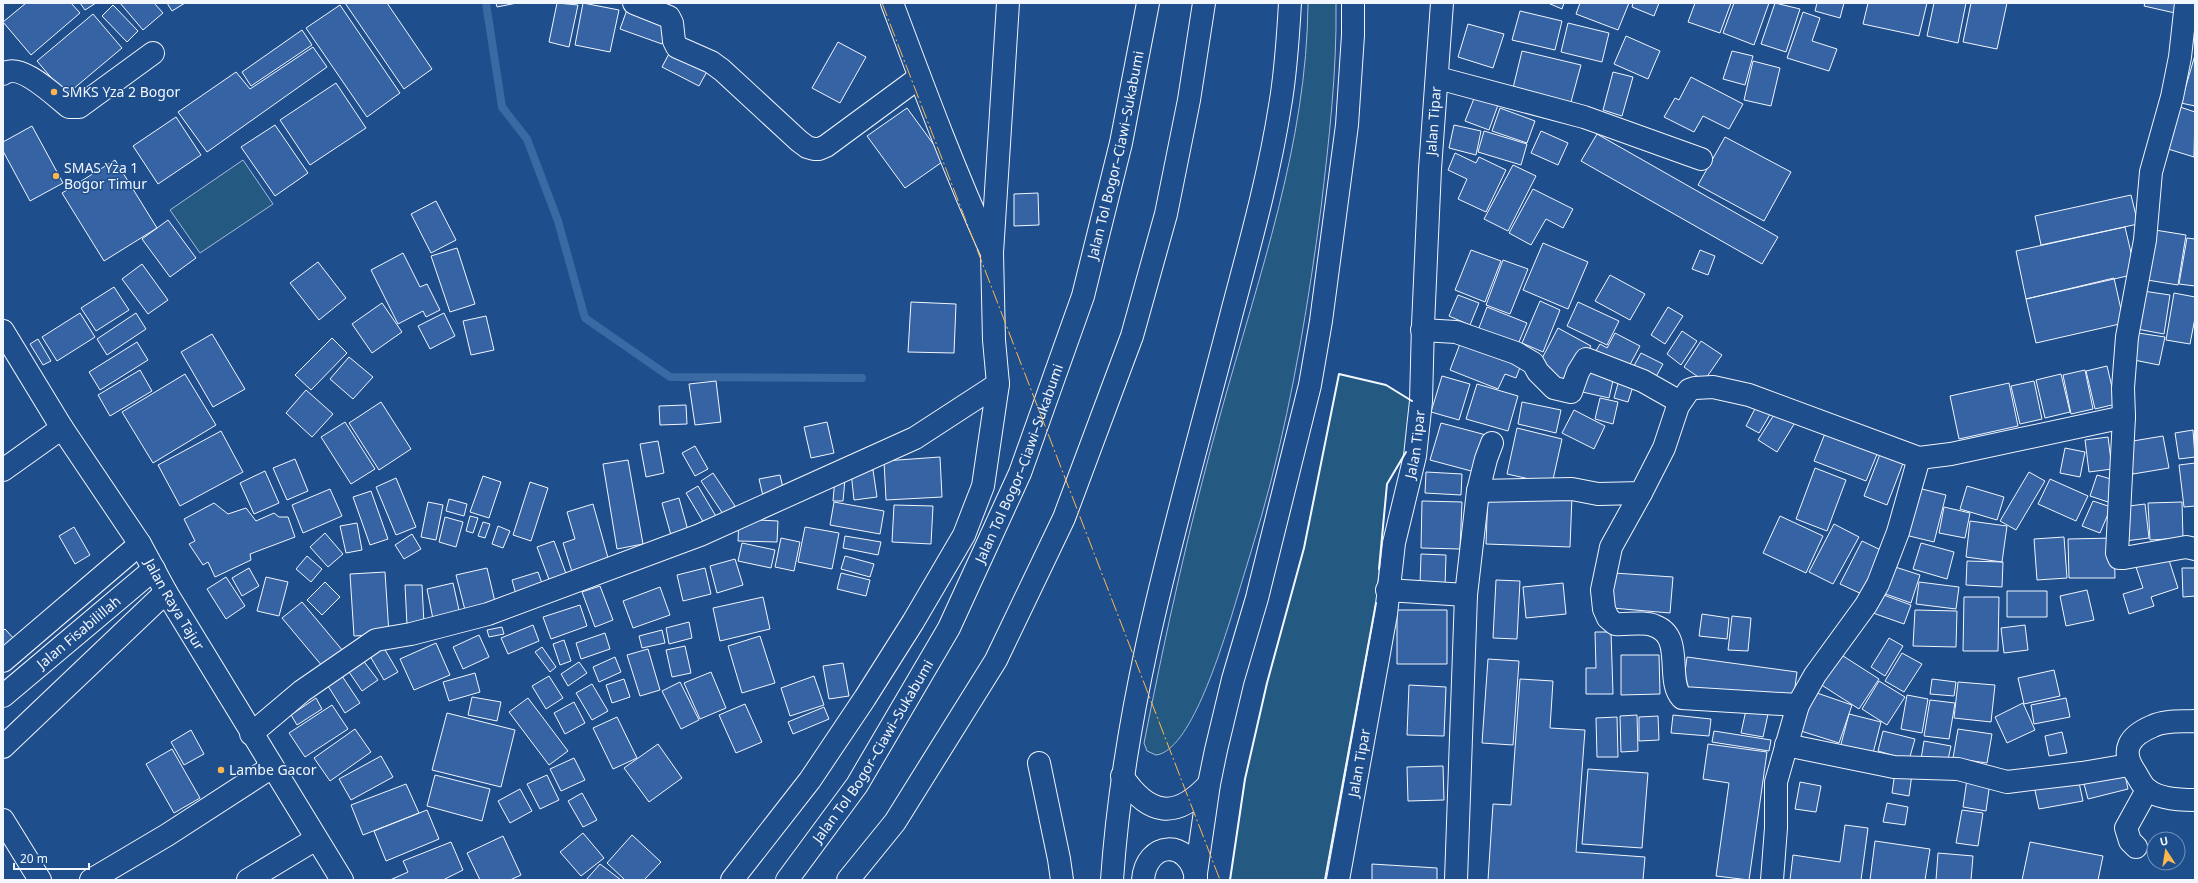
<svg xmlns="http://www.w3.org/2000/svg" width="2198" height="883" font-family="'Noto Sans',sans-serif">
  <rect width="100%" height="100%" fill="#1f4e8c"/>
  <path fill="#245a82" stroke="#a8bbd7" d="M1308 3H1336C1337 72 1329 140 1321 208 1309 299 1294 391 1271 481 1259 528 1244 574 1230 621 1220 651 1190 751 1156 755L1147 751 1144 743C1166 632 1190 521 1221 412 1258 278 1307 144 1308 3Z
    M243 160 273 204 200 253 170 210Z
    M1339 374 1386 385 1412 401 1410 445 1387 484 1376 602 1325 880H1230L1245 779 1267 683 1304 548Z"/>
  <g fill="none" stroke-linecap="round" stroke-linejoin="round">
    <path stroke="#3b69a3" stroke-width="8" d="M486 3 502 107 527 139 558 221 585 318 670 377 862 378"/>
  </g>
  <path fill="#3563a3" stroke="#f2f6ff" d="M26 3H71L80 13 31 55 3 22Z
    M80 3H96L85 10Z
    M120 3H154L163 13 143 30Z
    M167 3H185L172 11Z
    M345 3H387L432 69 404 89Z
    M496 3H517L497 7Z
    M557 3 578 5 569 47 549 42Z
    M583 3 619 10 610 52 575 45Z
    M1548 3H1564L1562 9Z
    M1580 3H1629L1618 30 1576 14Z
    M1633 3H1659L1654 16 1632 7Z
    M1695 3H1731L1720 33 1688 22Z
    M1734 3H1769L1754 45 1723 33Z
    M1775 3 1800 9 1786 52 1761 44Z
    M1817 3H1844L1840 18 1815 11Z
    M1868 3H1927L1919 36 1863 24Z
    M1934 3H1966L1958 43 1927 36Z
    M1971 3H2007L1997 49 1963 42Z
    M2145 3H2177L2175 13 2144 6Z
    M113 5 138 31 127 42 102 16Z
    M340 5 400 93 367 117 306 28Z
    M628 7 670 22 662 44 620 29Z
    M1520 11 1562 21 1555 50 1512 40Z
    M1803 12 1820 18 1812 41 1837 49 1829 71 1787 58Z
    M93 14 122 48 66 95 37 61Z
    M1568 23 1609 33 1602 62 1561 52Z
    M1468 24 1504 34 1493 68 1458 57Z
    M302 30 312 45 251 86 242 72Z
    M1626 36 1660 51 1648 79 1614 64Z
    M838 42 866 57 840 103 812 88Z
    M673 46 710 66 699 86 662 67Z
    M313 47 327 67 207 152 178 112 236 72 250 89Z
    M1522 51 1581 65 1571 102 1513 88Z
    M1732 51 1753 56 1745 85 1723 79Z
    M2195 55V106L2181 103Z
    M1753 61 1780 68 1771 106 1744 100Z
    M1613 72 1633 77 1622 116 1603 110Z
    M1691 77 1743 104 1729 129 1703 116 1694 132 1664 117 1675 98 1679 100Z
    M336 83 366 128 310 165 280 120Z
    M1475 96 1498 105 1489 130 1465 121Z
    M2180 107 2195 112 2194 157 2168 149Z
    M907 108 945 160 905 188 867 136Z
    M1500 108 1535 121 1527 143 1492 131Z
    M176 117 201 155 158 184 133 146Z
    M275 125 308 173 275 196 241 147Z
    M1454 125 1481 131 1476 155 1449 148Z
    M32 126 63 183 30 201 3 151V142Z
    M1484 131 1527 144 1521 165 1478 152Z
    M1541 131 1568 143 1558 165 1531 153Z
    M1597 134 1778 237 1762 264 1581 161Z
    M1725 137 1791 172 1764 221 1698 185Z
    M1455 153 1476 163 1479 157 1506 170 1486 212 1458 199 1467 179 1448 170Z
    M115 160 157 228 104 261 62 193Z
    M1513 165 1536 176 1508 231 1484 219Z
    M1533 189 1573 209 1563 228 1546 219 1531 245 1509 233Z
    M1038 193 1039 225 1014 226V194Z
    M2131 195 2138 224 2041 245 2035 216Z
    M436 201 456 240 431 253 411 214Z
    M168 220 196 258 170 277 142 239Z
    M2125 227 2136 274 2026 299 2016 251Z
    M2155 230 2186 235 2178 285 2147 280Z
    M2187 238 2195 239V286L2179 284Z
    M1543 243 1588 262 1568 309 1523 290Z
    M457 248 475 304 450 312 431 256Z
    M1471 250 1501 261 1485 302 1455 290Z
    M1700 250 1715 256 1708 275 1692 269Z
    M403 253 420 287 427 284 440 310 426 317 423 311 398 324 371 270Z
    M1503 260 1528 269 1510 314 1486 305Z
    M318 262 346 298 319 320 290 283Z
    M142 264 168 300 148 314 122 279Z
    M1610 275 1645 294 1630 320 1595 301Z
    M2114 278 2124 323 2036 343 2026 299Z
    M114 287 129 310 96 331 81 308Z
    M2143 291 2170 295 2164 334 2137 329Z
    M2174 293 2195 297V318L2190 344 2166 340Z
    M1458 295 1479 303 1470 325 1449 316Z
    M1540 301 1560 310 1543 352 1522 343Z
    M911 302 956 304 954 353 908 352Z
    M1578 302 1619 321 1607 345 1567 326Z
    M382 303 402 332 372 353 352 324Z
    M1487 307 1527 323 1516 349 1477 333Z
    M1668 307 1683 316 1665 344 1651 335Z
    M80 313 95 337 57 361 42 337Z
    M136 313 146 329 107 355 97 339Z
    M444 313 455 336 430 349 418 326Z
    M486 316 494 350 471 355 463 321Z
    M1558 328 1591 346 1567 382 1538 366Z
    M1682 331 1697 341 1681 365 1667 354Z
    M1615 333 1640 346 1627 370 1593 356 1600 344 1607 348Z
    M2138 333 2165 337 2159 365 2134 360Z
    M212 334 245 389 213 407 181 352Z
    M1463 336 1522 362 1516 378 1505 374 1498 389 1450 370Z
    M332 338 347 353 311 390 295 375Z
    M38 339 51 361 43 365 30 344Z
    M1701 341 1722 355 1704 381 1684 367Z
    M137 342 148 360 100 390 89 372Z
    M1641 353 1663 364 1652 384 1630 373Z
    M349 357 373 377 353 399 330 379Z
    M1585 365 1615 372 1609 398 1578 391Z
    M2107 366 2116 404 2095 409 2086 371Z
    M140 370 152 391 110 416 98 395Z
    M2085 370 2093 409 2071 414 2063 375Z
    M185 374 216 425 153 463 122 412Z
    M2061 374 2070 412 2045 418 2036 380Z
    M1442 376 1470 384 1459 420 1431 412Z
    M1620 376 1635 380 1628 402 1614 398Z
    M716 381 721 422 695 425 689 384Z
    M2034 381 2042 419 2020 424 2011 386Z
    M2009 383 2018 426 1959 439 1950 396Z
    M1477 384 1518 396 1508 431 1466 419Z
    M306 390 333 414 312 437 286 413Z
    M1600 398 1618 402 1613 424 1595 419Z
    M381 402 411 449 379 470 349 423Z
    M1522 402 1561 410 1556 433 1518 424Z
    M1758 403 1772 411 1759 433 1746 426Z
    M686 405 687 424 660 425 659 406Z
    M1574 410 1605 426 1594 449 1562 433Z
    M1777 410 1796 421 1777 452 1758 440Z
    M345 422 375 469 351 484 321 437Z
    M827 422 834 453 811 458 804 427Z
    M1441 423 1486 435 1475 472 1430 460Z
    M1828 426 1880 447 1866 481 1814 461Z
    M1517 428 1562 439 1552 484 1507 474Z
    M2193 430 2195 457 2179 459 2175 433Z
    M221 431 243 472 180 506 158 465Z
    M2163 436 2169 468 2133 474 2127 442Z
    M2108 437 2112 469 2089 472 2085 440Z
    M658 441 664 473 646 477 640 444Z
    M695 446 708 469 695 476 682 453Z
    M2065 448 2085 452 2080 477 2060 473Z
    M1882 449 1905 458 1887 505 1864 496Z
    M940 457 942 497 886 500 884 461Z
    M295 459 308 491 287 500 273 468Z
    M628 460 643 544 617 549 603 464Z
    M2195 463V506L2184 507 2179 465Z
    M1815 468 1846 480 1827 531 1796 519Z
    M873 470 877 497 854 500 851 472Z
    M265 471 279 503 254 514 240 483Z
    M1426 472 1462 474 1461 495 1425 493Z
    M2029 472 2045 481 2016 530 2000 521Z
    M713 473 735 506 723 514 701 481Z
    M780 475 784 492 763 496 759 479Z
    M2097 475 2118 481 2111 503 2090 496Z
    M483 476 501 482 489 518 470 512Z
    M396 478 416 527 396 535 376 487Z
    M835 478 845 479 843 501H833Z
    M2050 479 2088 496 2076 521 2038 504Z
    M530 482 548 488 531 541 513 535Z
    M698 486 717 518 705 525 686 493Z
    M1967 486 2004 497 1997 520 1960 509Z
    M1914 487 1946 495 1934 542 1901 534Z
    M330 489 342 516 303 533 292 505Z
    M371 491 388 539 370 545 353 497Z
    M1488 493 1572 496 1570 547 1486 544Z
    M679 498 689 534 672 539 662 503Z
    M449 499 467 504 464 516 446 511Z
    M1422 501 1462 502 1460 549 1421 548Z
    M2093 501 2111 507 2100 533 2082 526Z
    M428 502 443 505 436 540 421 537Z
    M834 502 884 511 880 534 830 525Z
    M2182 502 2183 538 2150 540 2148 503Z
    M214 503 228 514 246 508 256 521 274 513 279 517H288L295 537 250 554 251 560 215 577 208 562 203 565 189 544 195 541 184 519Z
    M593 504 610 565 573 575 563 543 575 539 567 512Z
    M2145 504 2149 538 2125 541 2121 507Z
    M894 505 933 506 931 544 892 542Z
    M1944 507 1970 513 1965 538 1939 533Z
    M470 516 478 518 473 533 466 531Z
    M1780 516 1823 536 1806 573 1763 553Z
    M445 517 463 522 456 547 439 542Z
    M739 519 778 521 777 542 738 541Z
    M1970 521 2007 526 2002 562 1966 557Z
    M483 522 490 524 485 538 478 536Z
    M357 523 362 550 346 553 340 526Z
    M1834 524 1859 537 1833 584 1809 572Z
    M498 526 510 531 503 548 492 544Z
    M74 527 90 555 75 564 59 536Z
    M805 527 839 533 832 569 798 562Z
    M325 533 343 554 328 567 310 547Z
    M412 534 421 549 404 559 395 545Z
    M845 536 881 542 878 555 843 548Z
    M2064 537 2067 578 2037 580 2034 539Z
    M781 538 800 542 794 571 775 567Z
    M2114 538 2115 578H2069L2068 539Z
    M554 541 568 579 551 585 537 547Z
    M1862 541 1885 552 1864 595 1840 584Z
    M742 543 775 550 771 568 738 561Z
    M1921 543 1954 552 1947 579 1913 569Z
    M1421 554 1446 555 1445 587 1420 585Z
    M307 556 322 569 311 582 296 569Z
    M845 556 874 564 870 577 841 569Z
    M2168 557 2178 588 2151 597 2154 606 2129 614 2123 594 2143 588 2136 567Z
    M735 559 743 585 717 593 710 566Z
    M1967 561 2003 562 2002 587 1966 585Z
    M1889 565 1920 575 1911 603 1880 592Z
    M249 568 259 586 242 596 232 578Z
    M487 568 496 606 466 614 456 575Z
    M705 568 711 594 683 601 677 575Z
    M2182 568H2195V596L2183 597Z
    M385 572 389 634 354 636 350 574Z
    M538 572 544 589 517 598 512 580Z
    M841 573 870 580 866 596 837 589Z
    M1614 573 1673 577 1670 613 1612 608Z
    M226 577 245 606 226 619 207 589Z
    M266 577 288 582 279 616 257 611Z
    M1496 580 1520 581 1517 639 1493 638Z
    M325 582 340 597 322 615 307 600Z
    M1919 582 1959 587 1956 609 1916 604Z
    M453 583 461 619 434 624 427 589Z
    M1563 583 1566 614 1526 618 1523 587Z
    M405 585H422L424 624 407 625Z
    M600 586 613 620 595 627 582 592Z
    M660 587 670 615 633 628 623 601Z
    M2087 590 2094 620 2066 626 2060 596Z
    M2007 591H2047V617H2007Z
    M1881 594 1911 605 1904 624 1873 613Z
    M763 597 770 629 720 641 713 608Z
    M1964 597H1999L1998 651H1963Z
    M302 602 343 651 323 667 282 618Z
    M580 605 587 626 551 639 543 617Z
    M1397 610H1447V664H1397Z
    M1915 610 1957 611 1956 647 1913 646Z
    M1702 614 1729 618 1727 639 1699 636Z
    M1732 616 1751 618 1748 651 1728 650Z
    M689 622 692 638 669 644 666 628Z
    M533 625 539 641 508 654 501 638Z
    M2025 625 2028 650 2004 653 2001 628Z
    M502 627 504 634 489 637 487 630Z
    M5 629 15 640 3 651V631Z
    M662 630 665 643 642 648 639 636Z
    M1595 632H1611L1613 694H1586V668H1596Z
    M605 633 610 649 581 659 576 643Z
    M479 635 489 657 463 669 453 647Z
    M760 636 775 683 742 693 728 646Z
    M1889 638 1903 646 1885 676 1871 667Z
    M564 640 571 661 560 665 553 644Z
    M436 643 450 675 414 690 400 659Z
    M685 646 691 673 672 677 666 650Z
    M542 647 556 667 550 672 535 652Z
    M384 648 398 672 384 680 370 656Z
    M648 649 660 690 640 696 627 655Z
    M1902 653 1922 664 1904 692 1885 681Z
    M1840 654 1879 679 1859 709 1820 684Z
    M1621 655H1659L1660 694 1621 695Z
    M615 657 621 672 599 682 593 667Z
    M1687 657 1797 672 1793 702 1683 687Z
    M362 659 378 680 362 691 347 669Z
    M1488 659 1519 661 1513 745 1482 743Z
    M579 662 587 673 568 686 561 674Z
    M843 663 849 696 829 699 823 666Z
    M2054 670 2060 696 2024 704 2018 678Z
    M711 672 726 708 700 719 684 683Z
    M475 673 480 692 449 701 443 682Z
    M342 676 360 703 345 713 328 686Z
    M549 676 563 698 546 709 532 686Z
    M814 676 824 705 790 716 781 688Z
    M624 679 630 697 612 703 606 685Z
    M1520 679 1553 681 1550 728 1585 730 1576 852 1645 857 1643 880H1488L1493 804 1511 805Z
    M1932 679 1956 682 1954 696 1930 694Z
    M1879 681 1905 697 1887 725 1862 709Z
    M680 682 699 720 681 729 662 691Z
    M1958 682 1995 685 1991 722 1954 718Z
    M592 684 608 711 592 720 576 693Z
    M1409 685 1446 687 1444 736 1407 735Z
    M1814 692 1852 705 1839 743 1801 731Z
    M1907 695 1928 699 1922 733 1901 729Z
    M472 697 501 702 497 721 468 715Z
    M316 698 322 709 297 725 291 715Z
    M528 698 568 751 549 765 509 712Z
    M2066 698 2070 717 2034 724 2031 705Z
    M1930 700 1955 703 1949 739 1924 736Z
    M574 702 585 723 565 734 554 713Z
    M2023 703 2035 730 2007 743 1995 717Z
    M745 704 762 742 736 753 719 715Z
    M332 705 348 729 305 757 289 733Z
    M824 707 829 719 793 734 788 722Z
    M1746 710 1768 714 1763 737 1741 733Z
    M447 713 515 730 501 787 432 770Z
    M1849 714 1881 722 1872 757 1840 748Z
    M1637 715 1638 751 1621 752 1620 716Z
    M1673 715 1711 719 1709 736 1671 733Z
    M1658 716 1659 740 1639 741V717Z
    M617 717 637 758 613 769 593 728Z
    M1617 717 1618 757H1597L1596 718Z
    M355 729 371 752 330 781 314 758Z
    M1958 729 1992 734 1987 763 1953 758Z
    M191 730 204 754 184 765 171 742Z
    M1714 731 1771 740 1769 751 1712 742Z
    M1883 731 1915 739 1909 760 1878 751Z
    M2062 732 2067 753 2049 756 2045 736Z
    M1924 741 1951 746 1947 764 1921 759Z
    M658 744 682 778 649 802 624 768Z
    M1708 744 1767 752 1749 880 1716 876 1729 783 1703 779Z
    M172 749 200 798 174 813 146 764Z
    M381 756 393 777 351 800 339 779Z
    M574 758 585 780 561 791 550 769Z
    M1443 766 1444 800 1408 801 1407 767Z
    M1588 769 1648 773 1642 848 1582 844Z
    M2124 770 2128 789 2088 799 2083 780Z
    M1895 772 1912 774 1909 796 1892 793Z
    M435 775 490 789 482 821 427 806Z
    M547 775 559 800 540 809 527 784Z
    M2078 778 2083 801 2039 809 2034 786Z
    M1967 779 1990 782 1986 811 1963 807Z
    M1800 782 1821 786 1816 812 1795 809Z
    M406 784 419 813 363 835 351 805Z
    M520 789 532 811 510 823 498 801Z
    M582 793 597 820 583 827 568 801Z
    M1887 803 1908 807 1905 825 1883 822Z
    M427 810 439 839 386 861 374 831Z
    M1962 810 1983 813 1978 846 1956 843Z
    M1845 825 1868 828 1861 880H1790L1793 855 1840 862Z
    M583 833 604 858 581 876 560 852Z
    M632 835 661 862 644 880H625L607 863Z
    M503 836 521 875 510 880H480L467 853Z
    M1875 841 1930 849 1925 880H1870Z
    M451 842 463 870 443 880H390L408 872 403 861Z
    M2030 842 2103 856 2098 880H2022Z
    M1938 853 1973 856 1971 880H1936Z
    M600 864 621 880H586Z
    M1372 864 1437 868V880H1372Z"/>
  <g fill="none" stroke-linecap="round" stroke-linejoin="round">
    <defs>
      <g id="minor">
        <path d="M634 3 669 17 672 23 674 41 677 47 711 62 722 70 799 141 807 147 814 149H819L826 146 913 82 919 76"/>
        <path d="M892 3C923 86 954 170 991 251"/>
        <path d="M2186 3 2180 57 2172 97 2151 172 2145 240 2127 337 2123 388 2124 417 2117 553 2119 558H2124L2186 547 2195 549"/>
        <path d="M3 74C20 61 56 97 69 107H79L153 53"/>
        <path d="M1438 78 1584 117 1701 159"/>
        <path d="M1422 330 1456 332 1516 353 1533 363 1538 372 1554 388 1571 392 1578 372 1586 359 1643 381 1680 402"/>
        <path d="M3 470 62 428"/>
        <path d="M1478 491 1572 489 1598 494 1641 493 1664 448 1678 406 1689 390 1695 388 1713 387 1749 395 1919 458 1951 454 2124 417"/>
        <path d="M1641 493 1611 547 1602 590 1604 609 1608 618 1615 624C1627 625 1644 621 1655 626 1685 637 1665 680 1682 698L1798 705"/>
        <path d="M1387 590 1466 595"/>
        <path d="M3 661 140 544"/>
        <path id="s1" d="M3 696 154 569"/>
        <path d="M2195 721C2182 722 2165 720 2153 726 2129 736 2120 750 2135 772 2139 778 2142 786 2148 790 2159 799 2181 800 2195 800"/>
        <path d="M251 734 302 691 376 640 411 634 488 614 700 535 915 438 998 384"/>
        <path d="M1786 745 1894 767 1958 769 2007 782 2082 773 2129 765"/>
        <path d="M3 747 166 592"/>
        <path d="M1039 763 1059 859 1062 880"/>
        <path d="M3 820 40 880"/>
        <path d="M2136 847 2130 841 2126 828 2147 790"/>
        <path d="M91 880 167 835 272 767"/>
        <path d="M248 880 316 839"/>
        <path d="M732 880 810 780 865 698 913 622 964 535 983 486 998 384 994 340 992 253 1008 3"/>
        <path id="s2" d="M1338 880 1386 614 1394 543 1415 456 1421 401 1423 325 1430 169 1442 3"/>
        <path d="M1456 880 1466 595 1478 491 1486 459 1492 443"/>
        <path d="M1772 880 1776 828V782L1798 705 1815 675 1866 605 1878 584 1898 532 1919 458"/>
      </g>
      <g id="highway">
        <path id="s3" d="M3 331 62 428 140 544 166 592 342 880"/>
        <path d="M1122 776C1149 816 1176 820 1209 784"/>
        <path id="s4" d="M787 880 857 785 949 628 1020 473 1083 296 1121 143 1148 3"/>
        <path d="M848 880 895 822 996 660 1064 518 1132 336 1166 214 1189 100 1204 3"/>
        <path d="M1112 880C1125 686 1184 499 1232 312 1250 244 1269 176 1280 106 1286 72 1288 38 1290 3"/>
        <path d="M1143 880C1146 841 1189 838 1196 878"/>
        <path d="M1195 880 1209 784 1216 750 1233 679 1257 598 1310 385 1321 321 1347 125 1353 35V3"/>
      </g>
    </defs>
    <use href="#minor" stroke="#f2f6ff" stroke-width="24"/>
    <use href="#highway" stroke="#f2f6ff" stroke-width="24"/>
    <use href="#minor" stroke="#1f4e8c" stroke-width="22"/>
    <use href="#highway" stroke="#1f4e8c" stroke-width="22"/>
    <path stroke="#f2f6ff" stroke-width="2" d="M1379 569 1387 484 1406 452
      M1230 880 1245 779 1267 683 1304 548 1339 374 1386 385 1412 401
      M1325 880 1376 603"/>
    <path stroke="#ffb74d" stroke-width="1" stroke-dasharray="14 3 2 3" stroke-linecap="butt" d="M882 3 1220 880"/>
  </g>
  <g fill="#ffb74d" stroke="#1f4e8c" stroke-width="1.5">
    <circle cx="54" cy="92" r="4"/>
    <circle cx="56" cy="176" r="4"/>
    <circle cx="221" cy="770" r="4"/>
  </g>
  <g text-anchor="middle" stroke-width="3" stroke-linejoin="round" paint-order="stroke">
    <g font-size="14" fill="#f2f6ff" stroke="#1f4e8c" text-anchor="start">
      <text x="62" y="97">SMKS Yza 2 Bogor</text>
      <text x="64" y="173">SMAS Yza 1<tspan x="64" dy="16">Bogor Timur</tspan></text>
      <text x="229" y="775">Lambe Gacor</text>
    </g>
    <g font-size="14" fill="#f2f6ff" stroke="#1f4e8c">
      <text dy="5" stroke="none"><textPath href="#s2" startOffset="767">Jalan Tipar</textPath></text>
      <text dy="5" stroke="none"><textPath href="#s4" startOffset="803">Jalan Tol Bogor–Ciawi–Sukabumi</textPath></text>
      <text dy="5" stroke="none"><textPath href="#s2" startOffset="443">Jalan Tipar</textPath></text>
      <text dy="5" stroke="none"><textPath href="#s4" startOffset="479">Jalan Tol Bogor–Ciawi–Sukabumi</textPath></text>
      <text dy="5" stroke="none"><textPath href="#s3" startOffset="323">Jalan Raya Tajur</textPath></text>
      <text dy="5" stroke="none"><textPath href="#s1" startOffset="99">Jalan Fisabilillah</textPath></text>
      <text dy="5" stroke="none"><textPath href="#s4" startOffset="155">Jalan Tol Bogor–Ciawi–Sukabumi</textPath></text>
      <text dy="5" stroke="none"><textPath href="#s2" startOffset="119">Jalan Tipar</textPath></text>
    </g>
  </g>
  <rect width="2198" height="883" fill="none" stroke="#f2f6ff" stroke-width="8"/>
  <g transform="translate(2166 851) rotate(348)"><circle r="19" fill="#1f4e8c" stroke="#7391ba"/>
  <path d="M0-3L7 15L0 10L-7 15Z" fill="#ffb74d"/>
  <text y="-6" font-size="11" font-weight="bold" text-anchor="middle" fill="#f2f6ff">U</text>
  </g>
  <path d="M14 863v6h75v-6" fill="none" stroke="#f2f6ff" stroke-width="2"/>
  <text x="20" y="863" font-size="12" fill="#f2f6ff" stroke="#1f4e8c" stroke-width="3" paint-order="stroke">20 m</text>
</svg>
